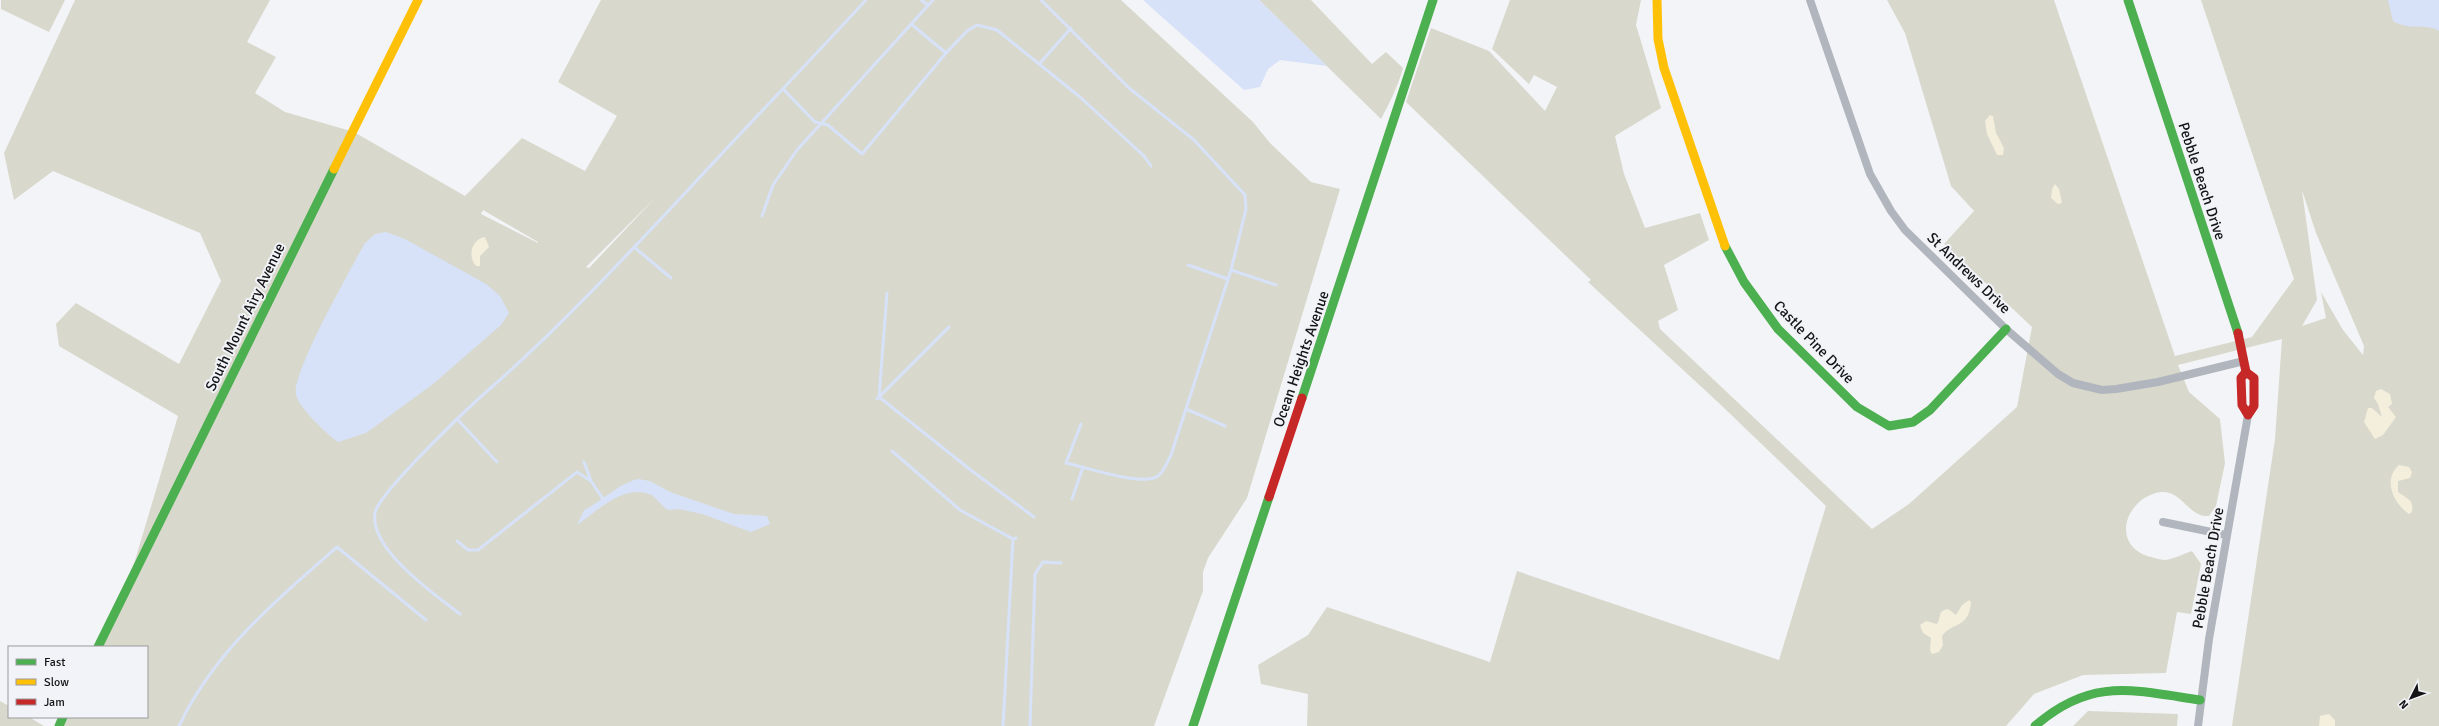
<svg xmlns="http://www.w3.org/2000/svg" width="2439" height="726" font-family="Signika,sans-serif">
  <rect width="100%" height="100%" fill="#f3f4f7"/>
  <path fill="#d8d9cc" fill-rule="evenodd" d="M1 0H65L49 32 1 9Z
    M75 0H270L247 42 276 57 255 93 285 112 354 132 465 196 522 138 585 171 617 116 558 82 601 0H1121L1253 122 1270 143 1311 182 1340 189 1247 498 1208 558 1203 572V591L1154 726H59L64 717H147V647H99L125 594 178 416 59 346 56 324 76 303 179 364 221 281 200 233 53 171 14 200 4 153ZM656 197 589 268 586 267ZM483 210 538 242V243L481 214Z
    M1259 0H1311L1372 64 1386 52 1403 68C1398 86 1390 102 1381 119Z
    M1510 0H1641L1636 25 1661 108 1615 136 1624 174 1645 228 1700 213 1709 240 1664 265 1678 310 1658 321 1660 329 1872 529 1909 504 2017 407 2032 327 1944 244 1974 211 1951 186 1905 33 1887 0H2054L2175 356 2252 337 2294 279 2201 0H2439V726H2232L2275 439 2282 339 2178 365 2189 392 2220 419 2225 463 2216 506 2209 516C2189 518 2182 490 2161 492 2128 496 2109 542 2147 556 2152 557 2160 560 2165 560 2174 559 2183 554 2192 551L2201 564 2191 614 2177 612 2166 673 2083 675 2034 694 2006 726H1307L1308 694 1261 684 1258 665 1308 635 1327 607 1490 662 1517 571 1779 660 1826 506 1721 405 1588 282 1591 280 1406 102 1431 28 1489 51 1545 111 1557 87 1534 75 1529 84 1492 49ZM2302 190 2316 233 2364 346 2363 355 2343 330 2321 292 2326 318 2302 326 2317 300Z
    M0 701 9 706V717H29L44 726H0Z
    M2088 711 2178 714 2177 726H2073Z"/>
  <path fill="#f4eedc" d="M1990 115 1993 116 1996 133 2004 148 2003 155H1997L1987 134 1985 121Z
    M2055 184 2059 189 2062 203 2058 204 2051 198 2052 189Z
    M485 237 489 247 480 256V266H476C467 256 472 239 485 237Z
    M2381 389 2390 394 2392 404 2388 407 2396 417 2383 435 2375 439 2364 422 2368 408H2372L2382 417 2378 404 2374 398 2376 391Z
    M2399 465 2409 467 2412 472 2410 478 2398 481V492C2407 499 2414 499 2412 512L2409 514C2394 504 2382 480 2399 465Z
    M1969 600 1971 602C1969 629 1952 622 1942 636L1943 645 1939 652 1932 654 1930 651 1931 638 1923 633 1920 625 1926 621 1937 624C1942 616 1937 611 1948 609L1956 615 1962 605Z
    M2329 714 2335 720V726H2319L2320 716Z"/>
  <path fill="#d7e2f9" d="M1143 0H1259L1327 66 1280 60 1268 69 1260 87 1244 90Z
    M2388 0H2439V31C2428 23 2410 31 2393 21Z
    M386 232 405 239 486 284 500 296 509 313 501 325 433 384 366 433 338 442C327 434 299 408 296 395 291 374 352 267 365 243L375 234Z
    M638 479 650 481 670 492 734 514 767 516 770 524 751 532 702 514 679 509 668 510C661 506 656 496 649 494 623 484 596 512 577 525L584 510C603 501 617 484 638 479Z"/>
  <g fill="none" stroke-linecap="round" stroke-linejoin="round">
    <path stroke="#d7e2f9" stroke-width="3" d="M921 0 928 5
      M1041 0 1129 88 1194 140 1245 195 1246 209 1231 270 1171 455C1167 462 1164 472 1158 476 1143 487 1085 467 1066 463L1081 424
      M911 24 946 53
      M1040 63 1071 28
      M783 89 815 122 828 125 862 154 946 53 967 31 977 25 997 30 1080 97 1144 156 1151 166
      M762 216 773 185 797 150 933 0
      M634 247 671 278
      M1188 265 1228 279
      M1231 270 1276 285
      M879 397 887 293
      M879 397 949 327
      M877 399 879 397 972 471 1034 517
      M1186 409 1225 426
      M458 420 497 462
      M892 451 960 510 1013 539 1016 538
      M584 462 591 481
      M1072 499 1083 467
      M457 541 468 550H478L577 472 591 481 603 499
      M460 614C434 594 369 549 375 513 378 493 473 403 493 386 562 325 625 257 688 190 747 126 807 64 866 0
      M179 726C214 652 276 600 337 547L426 620
      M1003 726 1013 539
      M1030 726 1035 574 1043 562 1061 563"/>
    <path stroke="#b1b5bd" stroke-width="8" d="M1810 0 1870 174 1891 211 1905 230 2006 329 2058 374 2073 383 2102 390 2116 389 2158 382 2244 361
      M2163 522 2226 535
      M2198 726 2209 639 2248 415"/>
    <path stroke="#4caf50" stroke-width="9" d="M2128 0 2238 333
      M1725 246 1744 282 1778 329 1857 407 1889 426 1913 422 1930 410 2006 329
      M1302 398 1433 0
      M98 647 334 169
      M59 726 63 717
      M1193 726 1269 497
      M2035 726C2091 677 2132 690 2200 700"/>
    <path stroke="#ffc107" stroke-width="9" d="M1657 0 1658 39 1664 68 1725 246
      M334 169 418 0"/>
    <path stroke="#c62828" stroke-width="9" d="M2238 333 2246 372 2254 378V406L2248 415 2242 405 2241 378 2246 372
      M1269 497 1302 398"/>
  </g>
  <g text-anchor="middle" stroke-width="4" stroke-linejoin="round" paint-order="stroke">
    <g font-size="15" fill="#141416" stroke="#f2f3f8">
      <text transform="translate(2202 181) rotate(72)" y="5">Pebble Beach Drive</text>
      <text transform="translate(1969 273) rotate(44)" y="5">St Andrews Drive</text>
      <text transform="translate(245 317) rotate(-64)" y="5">South Mount Airy Avenue</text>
      <text transform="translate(1814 342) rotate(46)" y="5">Castle Pine Drive</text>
      <text transform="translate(1301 359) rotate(-71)" y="5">Ocean Heights Avenue</text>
      <text transform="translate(2208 568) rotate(-80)" y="5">Pebble Beach Drive</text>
    </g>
  </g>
  <rect x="8" y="646" width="140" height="72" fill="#f2f3f8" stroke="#999a9e"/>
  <rect x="16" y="659" width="20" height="6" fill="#4caf50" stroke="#999a9e"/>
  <text x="44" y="666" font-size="12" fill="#141416">Fast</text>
  <rect x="16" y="679" width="20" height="6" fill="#ffc107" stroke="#999a9e"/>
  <text x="44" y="686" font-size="12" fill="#141416">Slow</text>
  <rect x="16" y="699" width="20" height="6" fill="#c62828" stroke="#999a9e"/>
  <text x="44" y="706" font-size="12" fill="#141416">Jam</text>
  <g transform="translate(2411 698) rotate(228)" stroke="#f2f3f8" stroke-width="3" paint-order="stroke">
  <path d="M0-3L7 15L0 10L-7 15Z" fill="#141416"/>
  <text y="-6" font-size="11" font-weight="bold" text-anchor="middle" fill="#141416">N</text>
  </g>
</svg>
